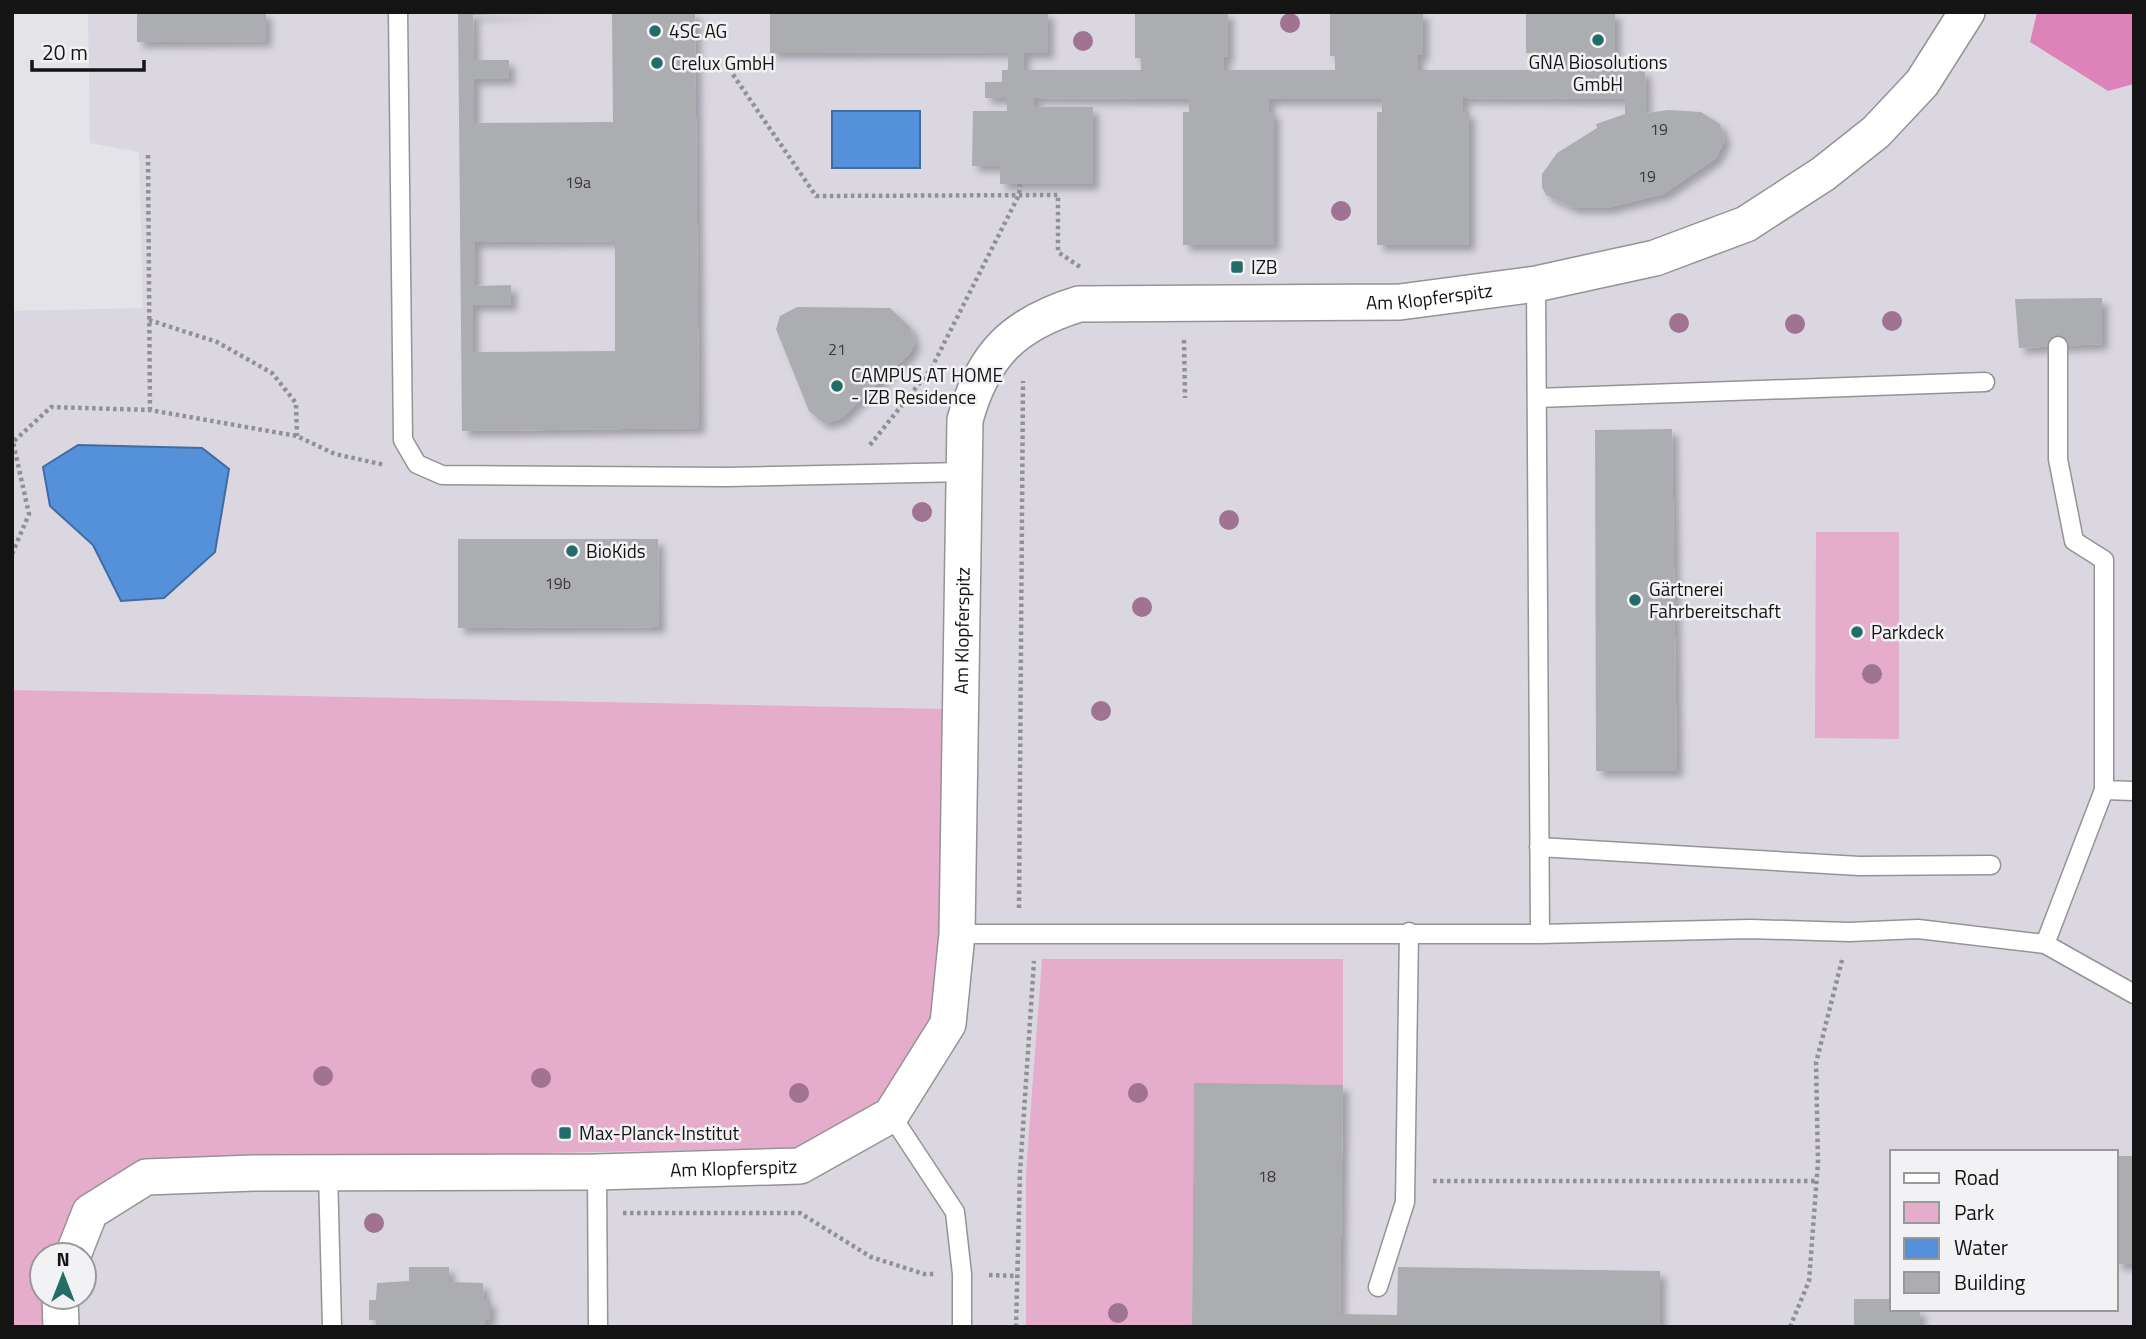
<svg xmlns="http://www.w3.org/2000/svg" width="2146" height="1339" font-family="'Titillium Web',sans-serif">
  <defs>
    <filter id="shadow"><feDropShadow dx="6" dy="6" stdDeviation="3.5" flood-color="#0004"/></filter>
  </defs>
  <rect width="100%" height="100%" fill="#e4e3e7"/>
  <path fill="#dad7e1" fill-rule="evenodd" d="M88 12H2037L2030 42 2108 91 2134 84V1327H48L49 1297H84V1255L78 1203 139 1161 804 1148 948 709 12 690V311L143 308 139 152 90 143ZM1892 1152H2116V1309H1892Z"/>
  <path fill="#e5accc" d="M1816 532H1899V739L1815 738Z
    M12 690 949 709 936 1019 879 1106 804 1148 139 1161 78 1203 61 1255H42V1297H49L48 1327H12Z
    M1042 959H1343V1085L1194 1084 1192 1327H1026V1173Z"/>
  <path fill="#dd83b9" d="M2037 12H2134V84L2108 91 2030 42Z"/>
  <path fill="#5590db" stroke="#426ba0" stroke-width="2" d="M832 111H920V168H832Z
    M78 445 202 448 229 469 215 552 164 598 121 601 93 545 50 506 43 467Z"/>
  <path fill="#acadb0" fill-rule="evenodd" filter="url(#shadow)" d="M137 12H266V41L137 42Z
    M458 12H552L473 15 474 60H509V79H474V123L613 122 612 12H695L699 428 462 431ZM615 241V351L473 352V305H511V285L475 286V242Z
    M770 12H1048V53H1024V70H1141V58H1135V12H1228V57H1224V70H1335V56H1330V12H1423V55H1418V70H1531V53H1526V12H1615V53H1611L1612 69 1645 70 1646 113 1668 110 1701 112 1720 124 1725 140 1716 158 1663 194 1607 208H1573L1546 195 1542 187V174L1557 153 1597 128 1596 124 1625 114V99L1463 98V112H1469V245H1377V112H1382V99H1269V112H1274V245H1183V112H1189V99L1034 98V107H1093V184H1000V166H972L973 111H1007V98H985V82H1002V70H1008V52L770 53Z
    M2102 298V344L2019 348 2015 299Z
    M797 307 890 308 910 327 915 343 909 354 840 419 824 423 809 411 776 329 780 316Z
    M1672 429 1677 771H1596L1595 430Z
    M458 539H658L659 627 458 628Z
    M1194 1083 1343 1085 1340 1314 1397 1315 1398 1267 1660 1271V1327H1192Z
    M2116 1156H2134V1264H2116Z
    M409 1267H449V1282L483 1283 484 1300H490V1320H485V1327H376V1320H369V1300H376L377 1283 409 1281Z
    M1854 1299H1892V1309H1920V1327H1854Z"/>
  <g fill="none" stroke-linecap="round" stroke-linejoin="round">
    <defs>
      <path id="lane" d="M398 12 403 440 417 464 442 475 727 477 965 472
        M1536 284 1540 934
        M2058 346V459L2074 541 2104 560V790
        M1537 398 1985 382
        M1539 847 1859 866 1991 865
        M957 934H1540L1750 929 1849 932 1918 929 2045 944 2134 994
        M2045 944 2104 790 2134 791
        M891 1115 955 1212 962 1274V1327
        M328 1172 332 1327
        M597 1172 598 1327
        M1378 1287 1405 1202 1409 932"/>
      <g id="street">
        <path id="s1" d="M73 1255 90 1212 146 1177 254 1173 597 1172 800 1166 891 1115 948 1024 957 934 965 420C983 354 1014 324 1079 304L1400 302 1536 284 1655 258 1746 224 1823 174 1876 132 1922 83 1967 12"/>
        <path d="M60 1297 61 1327"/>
      </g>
    </defs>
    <use href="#lane" stroke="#949396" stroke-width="21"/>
    <use href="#street" stroke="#949396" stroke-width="38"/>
    <path stroke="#919194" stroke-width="4.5" stroke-dasharray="3.5 3.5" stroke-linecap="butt" d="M725 63 816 196 1058 195V252L1080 267
      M148 155 150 410
      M149 320 217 342 272 373 296 403 297 436
      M1184 340 1185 398
      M870 445 931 369 1019 195 1020 184
      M12 554 29 514 13 442 51 407 150 410 297 436 335 454 385 465
      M1019 908 1023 381
      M1433 1181H1817
      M623 1213H800L871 1257 924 1274H935
      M989 1275 1016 1276
      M1016 1327 1020 1172 1034 961
      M1790 1327 1809 1281 1818 1162 1816 1063 1842 960"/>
    <use href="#lane" stroke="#fff" stroke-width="18"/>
    <use href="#street" stroke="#fff" stroke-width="35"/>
  </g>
  <g fill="#a07393">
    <circle cx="1290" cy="23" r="10"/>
    <circle cx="1083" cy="41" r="10"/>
    <circle cx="1341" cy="211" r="10"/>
    <circle cx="1892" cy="321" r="10"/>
    <circle cx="1679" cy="323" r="10"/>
    <circle cx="1795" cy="324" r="10"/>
    <circle cx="922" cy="512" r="10"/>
    <circle cx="1229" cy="520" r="10"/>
    <circle cx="1142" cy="607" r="10"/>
    <circle cx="1872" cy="674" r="10"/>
    <circle cx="1101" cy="711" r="10"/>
    <circle cx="323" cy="1076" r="10"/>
    <circle cx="541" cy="1078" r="10"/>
    <circle cx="799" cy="1093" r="10"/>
    <circle cx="1138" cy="1093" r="10"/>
    <circle cx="374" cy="1223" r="10"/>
    <circle cx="1118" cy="1313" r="10"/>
  </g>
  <g fill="#236d68" stroke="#f2f1f4" stroke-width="2.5">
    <circle cx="655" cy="31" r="7"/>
    <circle cx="1598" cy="40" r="7"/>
    <circle cx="657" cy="63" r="7"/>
    <rect x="1230" y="260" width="14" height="14" rx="3.5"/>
    <circle cx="837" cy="386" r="7"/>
    <circle cx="572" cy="551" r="7"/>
    <circle cx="1635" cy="600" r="7"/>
    <circle cx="1857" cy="632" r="7"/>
    <rect x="558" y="1126" width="14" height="14" rx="3.5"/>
  </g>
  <g text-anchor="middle" stroke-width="5" stroke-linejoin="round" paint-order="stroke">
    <g font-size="16" fill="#3a3a3c">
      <text x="1659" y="135">19</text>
      <text x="1647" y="182">19</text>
      <text x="578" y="188">19a</text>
      <text x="837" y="355">21</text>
      <text x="558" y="589">19b</text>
      <text x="1267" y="1182">18</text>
    </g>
    <g font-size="19" fill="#141415" stroke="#f2f1f4" text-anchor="start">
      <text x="669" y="38">4SC AG</text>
      <text x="1598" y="69" text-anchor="middle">GNA Biosolutions<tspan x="1598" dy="22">GmbH</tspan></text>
      <text x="671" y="70">Crelux GmbH</text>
      <text x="1251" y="274">IZB</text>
      <text x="851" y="382">CAMPUS AT HOME<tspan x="851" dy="22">- IZB Residence</tspan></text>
      <text x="586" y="558">BioKids</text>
      <text x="1649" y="596">Gärtnerei<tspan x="1649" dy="22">Fahrbereitschaft</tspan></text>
      <text x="1871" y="639">Parkdeck</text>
      <text x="579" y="1140">Max-Planck-Institut</text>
    </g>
    <g font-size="19" fill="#141415" stroke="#f2f1f4">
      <text dy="7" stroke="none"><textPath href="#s1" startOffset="2105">Am Klopferspitz</textPath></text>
      <text dy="7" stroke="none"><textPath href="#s1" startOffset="1372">Am Klopferspitz</textPath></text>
      <text dy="7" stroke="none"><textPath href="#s1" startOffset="700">Am Klopferspitz</textPath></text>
    </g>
  </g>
  <rect width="2146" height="1339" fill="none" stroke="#141415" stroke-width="28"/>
  <rect x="1890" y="1150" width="228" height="161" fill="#f2f1f4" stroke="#99999b" stroke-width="2"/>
  <rect x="1904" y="1173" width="35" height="10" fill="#ffffff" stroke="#99999b" stroke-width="2"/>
  <text x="1954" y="1185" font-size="21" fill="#141415">Road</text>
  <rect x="1904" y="1202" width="35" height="21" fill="#e5accc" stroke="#99999b" stroke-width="2"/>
  <text x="1954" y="1220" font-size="21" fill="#141415">Park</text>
  <rect x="1904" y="1238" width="35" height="21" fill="#5590db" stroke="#99999b" stroke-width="2"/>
  <text x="1954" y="1255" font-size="21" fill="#141415">Water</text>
  <rect x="1904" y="1272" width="35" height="21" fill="#acadb0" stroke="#99999b" stroke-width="2"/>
  <text x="1954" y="1290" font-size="21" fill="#141415">Building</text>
  <g transform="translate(63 1276)"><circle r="33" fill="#f2f1f4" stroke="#99999b" stroke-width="2"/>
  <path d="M0-5L12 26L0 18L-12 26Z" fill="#236d68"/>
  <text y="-10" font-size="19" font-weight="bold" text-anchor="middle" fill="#141415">N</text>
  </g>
  <path d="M32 60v10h112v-10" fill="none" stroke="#141415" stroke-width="3.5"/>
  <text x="42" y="60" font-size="21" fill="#141415" stroke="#f2f1f4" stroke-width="5" paint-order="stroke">20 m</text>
</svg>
